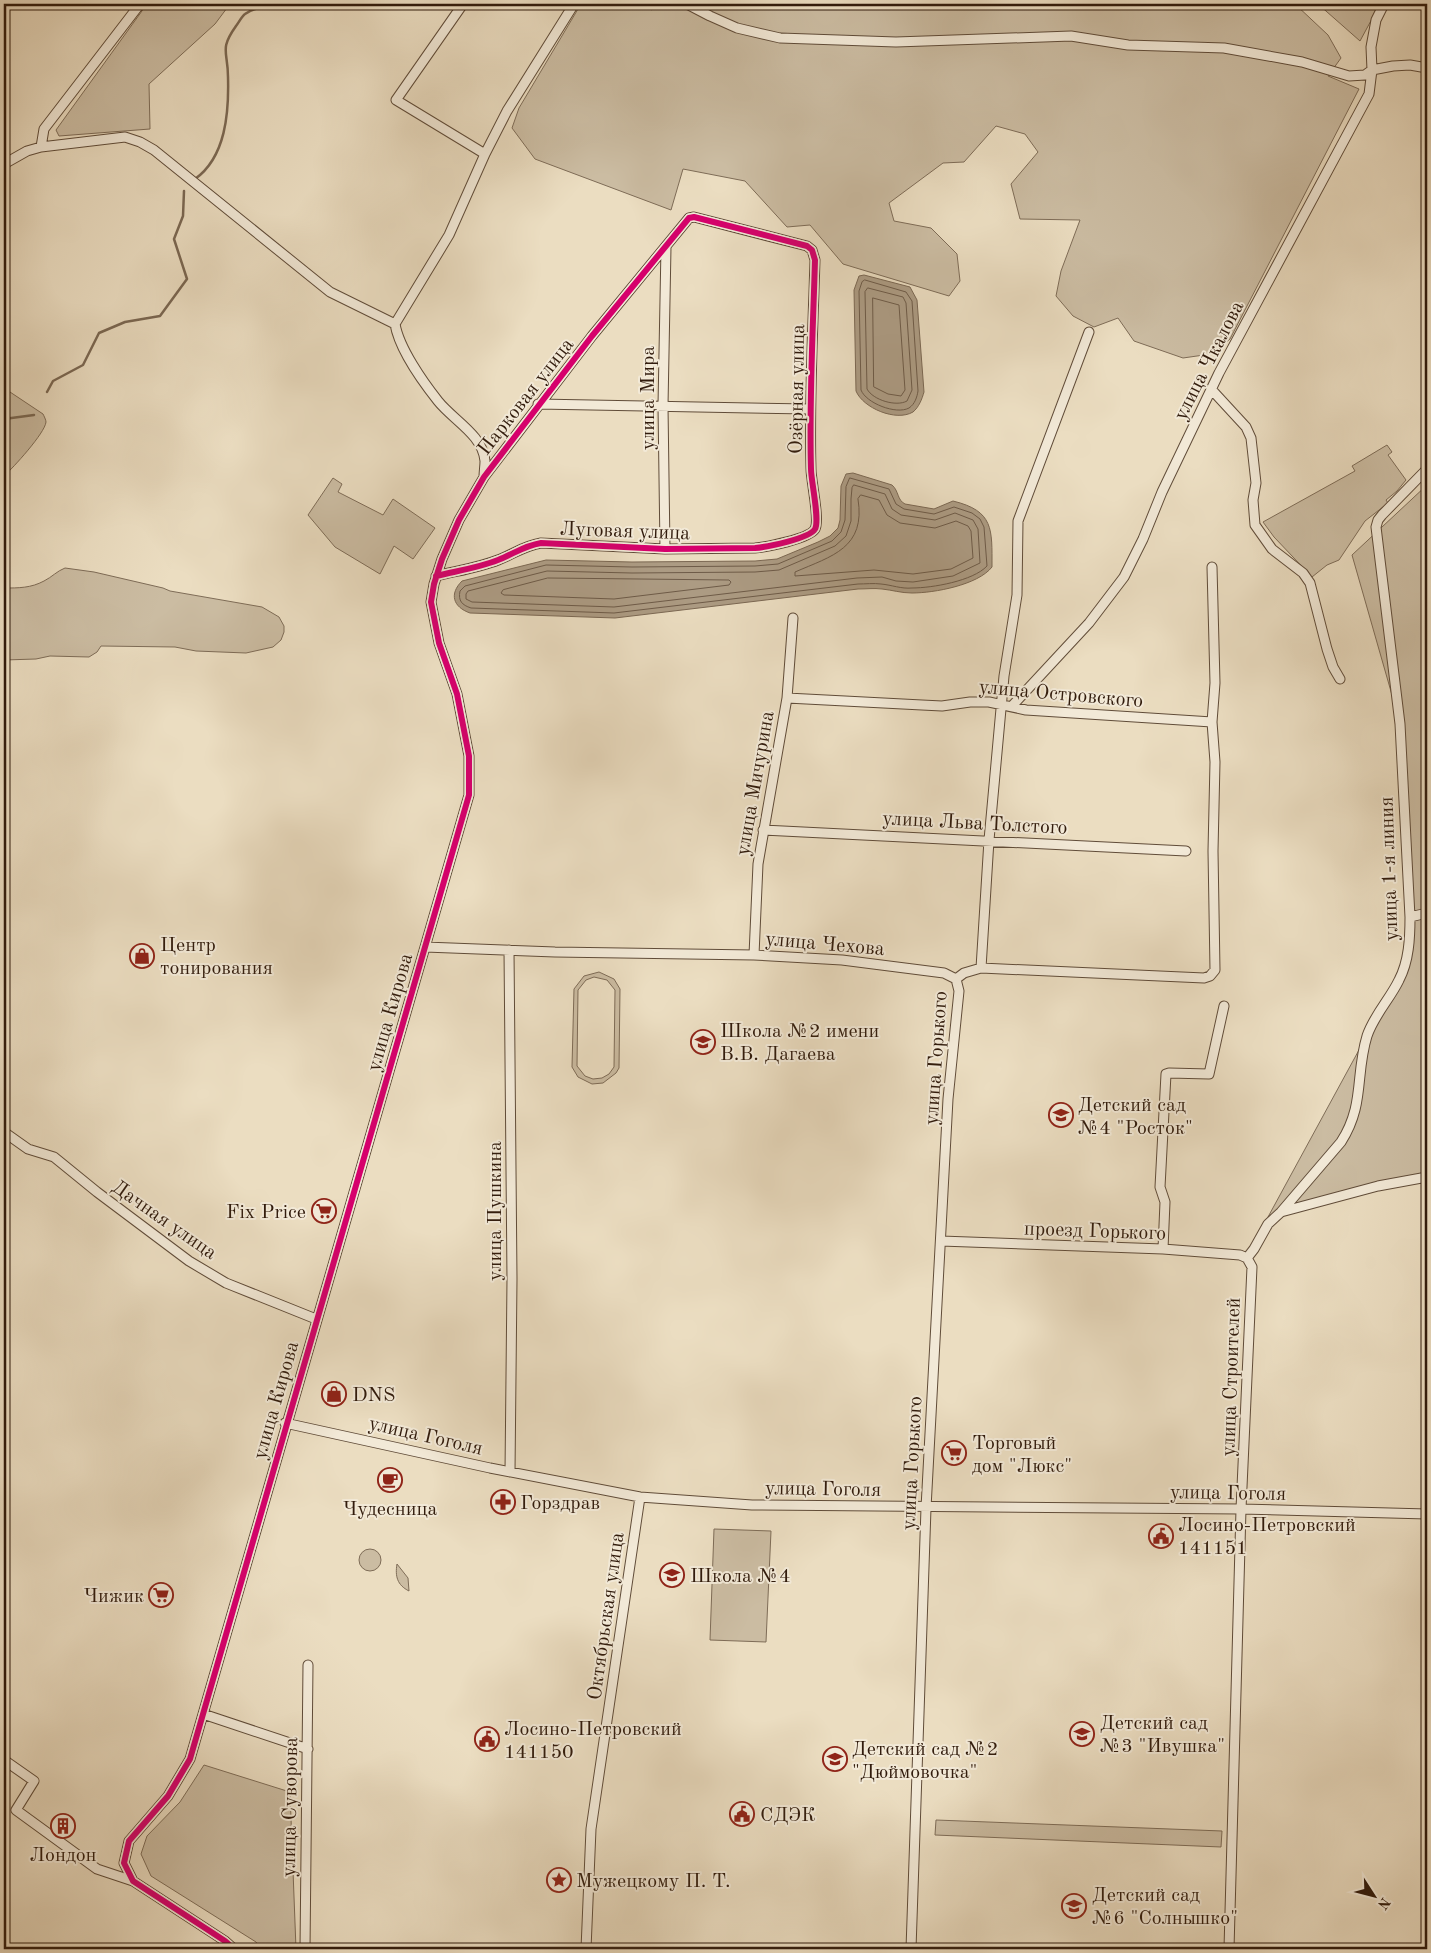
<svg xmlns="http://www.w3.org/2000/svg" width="1431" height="1953" font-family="'Old Standard TT',serif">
  <rect width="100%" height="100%" fill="#ebddc1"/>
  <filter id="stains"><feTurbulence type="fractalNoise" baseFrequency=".004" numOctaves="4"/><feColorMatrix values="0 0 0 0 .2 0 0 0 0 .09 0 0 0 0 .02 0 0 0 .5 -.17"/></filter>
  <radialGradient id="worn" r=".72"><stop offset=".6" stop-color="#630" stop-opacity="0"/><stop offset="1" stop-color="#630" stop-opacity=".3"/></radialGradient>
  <path fill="#cbbca2" stroke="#7e6c57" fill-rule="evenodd" d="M147 4H230L215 24 149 84 150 129 59 136 56 130Z
    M581 4H642L652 10 654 4H1295L1328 35 1341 58 1328 76 1359 89 1230 339 1211 354 1183 358 1134 341 1118 318 1094 327 1073 316 1056 296 1061 271 1080 220 1020 219 1011 184 1038 152 1025 134 996 126 964 162 943 163 889 203 894 221 931 228 957 254 960 281 949 296 843 264 810 225 787 227 745 181 683 169 671 210 535 159 512 128 519 108Z
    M1318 4H1380L1360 41Z
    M4 388 43 414C44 416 46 420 46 422 45 433 13 468 4 476Z
    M1387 445 1392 452 1388 455 1406 480 1397 491 1386 500 1388 503 1365 521 1339 560 1327 565 1312 577 1274 537 1263 522 1355 471 1352 466Z
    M333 478 342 484 338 492 383 515 393 499 435 528 413 559 394 546 380 574 335 547 308 515Z
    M1427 485V1177L1268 1217 1408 960 1402 730 1352 555Z
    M65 568 94 572 163 588 170 591 262 607 279 617 284 626V632L281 640 273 647 246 653 196 651 175 647 101 646 97 652 89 657 50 656 36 659 4 660V588C19 588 31 588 44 581 52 577 57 571 65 568Z
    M599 972 614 979 620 989 619 1068 616 1073 603 1083 592 1084 578 1077 572 1067 574 989 584 976ZM594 977 607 980 615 990 614 1067 609 1074 602 1078 593 1079 585 1076 577 1066 578 990 586 980Z
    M714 1529 771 1531 766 1642 710 1640Z
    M359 1560a11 11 0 1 1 22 0a11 11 0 1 1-22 0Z
    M397 1564 408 1578 409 1591C397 1585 395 1576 397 1564Z
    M204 1765 290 1792 296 1949H261L256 1942 151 1876 141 1854 147 1836 180 1802Z
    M936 1820 1222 1831 1221 1847 935 1835Z"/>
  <path fill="#ac9b83" stroke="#7b6853" d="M864 275 910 287 917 300 924 392C922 399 919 407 913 412 896 422 863 408 856 391L854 290 859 276Z
    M853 473 892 485C899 491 897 500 905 504L934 509 953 501C994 511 992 529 992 567 978 585 934 593 912 593 901 593 892 590 882 589 874 588 866 589 858 589L615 618 470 613C453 607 449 594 462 581L546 560 632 562 755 561 777 559 818 542 830 536 838 528 840 520 841 486 846 474Z"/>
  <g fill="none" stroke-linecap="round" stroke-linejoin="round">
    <path stroke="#6e5b48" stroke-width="1" d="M865 280 906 292 912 301 918 391C917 397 915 404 909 408 896 415 866 403 861 390L859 291 862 282Z
      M868 288 903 297 906 303 912 390 907 401C896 407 873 400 867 389L865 292Z
      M873 298 899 305 905 390 901 396 888 394 874 387Z
      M850 478 889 489 896 504 904 509 934 514 954 507 972 513 980 519 984 527 987 566C973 581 932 588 912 588 901 589 892 585 881 584 874 583 865 584 858 584L614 613 471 608C462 605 458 601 460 591L465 586 546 565 632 567 755 566 778 564 832 541 841 532 845 520 846 487Z
      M854 485 885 494 892 509 901 515 935 520 955 513 973 520 978 529 980 563 953 576 913 582 896 581 882 577 857 578 614 607 472 602 466 599V594L468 591 547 571 632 573 755 572 779 570 835 546 846 536 851 521V499L852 488Z
      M861 495 879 500 887 515 900 523 935 528 956 521 968 526 971 531 973 558 951 569 913 574 874 570 795 576V572C832 556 866 548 858 499Z
      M548 578 729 580 731 582 729 585 614 599 504 595 501 593 503 590Z"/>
    <path stroke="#7b6853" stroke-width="2.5" d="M195 179C226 157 229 112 228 77 228 51 219 50 236 26 239 22 242 16 245 14 263 1 290 9 309 4
      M47 392 53 381 83 365 99 333 125 322 160 316 187 279 174 239 183 216 184 191
      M4 419 34 415"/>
    <defs>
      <path id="minor" d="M463 4 396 100 485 154
        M687 4 710 16 737 28 780 38 896 42 1071 36 1128 45 1224 48 1302 62 1349 76 1365 75 1372 70 1393 66 1410 65 1427 68
        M41 147 44 129 140 4
        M4 164 27 151 41 147 125 137 140 142 154 150 330 292 395 324
        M1211 389 1246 427 1251 438 1256 483 1253 500 1255 525 1272 549 1303 573 1310 583 1327 649 1333 667 1340 679
        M538 404 809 409
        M484 477C484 472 485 466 485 461 483 435 453 420 438 401 423 382 399 348 395 324L449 235 485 154 507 111 574 4
        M665 549 663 406 666 247
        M787 698 922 705 942 706 970 702H989L1026 710 1212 722
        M1012 706 1089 623 1124 577 1143 539 1162 492 1219 373 1369 94 1372 70 1371 47 1376 20 1384 4
        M763 830 1186 851
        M1410 917 1427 913
        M425 947 555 952 754 955 842 960 944 973 956 979
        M509 950 512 1279 510 1472
        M754 955 758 864 787 698 793 618
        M981 968 989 840 1004 676 1017 595 1018 521 1089 332
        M956 979 964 973 981 968 1204 978 1210 976 1215 970 1213 851 1215 762 1212 722 1215 683 1212 567
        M4 1132 28 1149 54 1157 97 1192 189 1261 226 1283 316 1319
        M1281 1212 1378 1186 1427 1177
        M941 1241 1163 1249 1240 1255 1247 1258
        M1163 1249 1165 1202 1160 1187 1166 1074 1169 1073 1209 1074 1224 1006
        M1247 1258 1254 1249 1268 1224 1281 1212 1341 1142C1365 1105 1355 1075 1367 1036 1374 1015 1390 999 1399 980 1409 961 1410 938 1410 917L1400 724 1376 527 1378 520 1382 515 1427 469
        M285 1423 490 1468 640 1497 752 1505 1241 1509 1427 1514
        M203 1714 308 1749
        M4 1760 34 1781 16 1810 97 1869 133 1881
        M234 1949 225 1941 133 1881 124 1863 129 1841 168 1796 190 1759 469 795V756L457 694 439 643 431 602 434 584 442 559 459 520 484 477 592 336 689 218 694 217 807 246 812 250 815 260C813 330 809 399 811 469 811 481 820 520 815 529 809 539 766 547 755 548L665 549 541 543C523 546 514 554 498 560 478 568 456 571 436 576
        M305 1949 308 1665
        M586 1949 591 1829 640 1497
        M911 1949 926 1508 948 1099 959 991 956 979
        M1229 1949 1241 1509 1252 1267 1247 1258"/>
    </defs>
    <use href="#minor" stroke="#604c39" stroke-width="11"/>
    <use href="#minor" stroke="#f2e9d7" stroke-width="9"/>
    <defs>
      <path id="cycleway" d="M234 1949 225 1941 133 1881 124 1863 129 1841 168 1796 190 1759 469 795V756L457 694 439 643 431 602 434 584 442 559 459 520 484 477 592 336 689 218 694 217 807 246 812 250 815 260C813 330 809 399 811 469 811 481 820 520 815 529 809 539 766 547 755 548L665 549 541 543C523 546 514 554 498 560 478 568 456 571 436 576"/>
    </defs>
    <use href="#cycleway" stroke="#f2e9d7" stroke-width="9"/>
    <use href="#cycleway" stroke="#d6006c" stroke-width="6"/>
  </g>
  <defs>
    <symbol id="shop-ring" viewBox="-11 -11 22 22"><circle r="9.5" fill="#f2e9d7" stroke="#8f2418" stroke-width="1.5"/><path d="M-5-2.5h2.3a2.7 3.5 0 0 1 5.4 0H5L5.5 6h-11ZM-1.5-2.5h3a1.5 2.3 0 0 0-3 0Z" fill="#8f2418"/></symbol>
    <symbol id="school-ring" viewBox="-11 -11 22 22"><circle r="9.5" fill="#f2e9d7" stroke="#8f2418" stroke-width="1.5"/><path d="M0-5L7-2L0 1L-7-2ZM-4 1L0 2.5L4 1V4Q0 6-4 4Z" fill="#8f2418"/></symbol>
    <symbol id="supermarket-ring" viewBox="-11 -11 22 22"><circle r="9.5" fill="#f2e9d7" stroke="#8f2418" stroke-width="1.5"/><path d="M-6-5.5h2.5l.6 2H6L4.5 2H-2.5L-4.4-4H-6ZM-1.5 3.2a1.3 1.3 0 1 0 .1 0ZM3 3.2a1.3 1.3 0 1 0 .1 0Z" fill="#8f2418"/></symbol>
    <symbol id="cafe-ring" viewBox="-11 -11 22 22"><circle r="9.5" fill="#f2e9d7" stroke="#8f2418" stroke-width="1.5"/><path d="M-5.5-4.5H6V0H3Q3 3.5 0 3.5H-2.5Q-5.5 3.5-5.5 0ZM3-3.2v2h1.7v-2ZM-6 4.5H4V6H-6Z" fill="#8f2418"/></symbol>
    <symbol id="pharmacy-ring" viewBox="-11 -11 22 22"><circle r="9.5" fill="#f2e9d7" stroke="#8f2418" stroke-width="1.5"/><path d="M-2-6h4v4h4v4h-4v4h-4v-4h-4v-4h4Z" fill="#8f2418"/></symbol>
    <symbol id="civic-ring" viewBox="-11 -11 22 22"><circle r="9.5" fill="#f2e9d7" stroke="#8f2418" stroke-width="1.5"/><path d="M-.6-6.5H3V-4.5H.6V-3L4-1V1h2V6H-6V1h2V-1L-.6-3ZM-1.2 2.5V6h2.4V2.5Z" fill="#8f2418"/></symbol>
    <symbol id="building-ring" viewBox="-11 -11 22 22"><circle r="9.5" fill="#f2e9d7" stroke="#8f2418" stroke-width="1.5"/><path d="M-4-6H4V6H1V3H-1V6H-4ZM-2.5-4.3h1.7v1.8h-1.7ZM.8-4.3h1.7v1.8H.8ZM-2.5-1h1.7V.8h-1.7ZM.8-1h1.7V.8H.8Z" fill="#8f2418"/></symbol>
    <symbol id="sight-ring" viewBox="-11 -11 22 22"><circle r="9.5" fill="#f2e9d7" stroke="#8f2418" stroke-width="1.5"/><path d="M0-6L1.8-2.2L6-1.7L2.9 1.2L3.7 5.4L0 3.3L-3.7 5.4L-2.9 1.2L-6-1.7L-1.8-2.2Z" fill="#8f2418"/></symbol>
  </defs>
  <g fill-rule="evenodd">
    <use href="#shop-ring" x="128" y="942" width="28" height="28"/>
    <use href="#school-ring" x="689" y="1028" width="28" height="28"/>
    <use href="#school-ring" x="1047" y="1101" width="28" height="28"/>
    <use href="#supermarket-ring" x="310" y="1197" width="28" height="28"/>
    <use href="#shop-ring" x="320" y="1380" width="28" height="28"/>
    <use href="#supermarket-ring" x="940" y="1439" width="28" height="28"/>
    <use href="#cafe-ring" x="376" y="1466" width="28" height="28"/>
    <use href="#pharmacy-ring" x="489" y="1488" width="28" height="28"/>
    <use href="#civic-ring" x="1147" y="1522" width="28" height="28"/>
    <use href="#school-ring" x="658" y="1561" width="28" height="28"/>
    <use href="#supermarket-ring" x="147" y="1581" width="28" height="28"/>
    <use href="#school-ring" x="1068" y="1720" width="28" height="28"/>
    <use href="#civic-ring" x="473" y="1725" width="28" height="28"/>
    <use href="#school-ring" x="821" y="1745" width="28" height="28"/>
    <use href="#civic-ring" x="728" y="1800" width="28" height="28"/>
    <use href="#building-ring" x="49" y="1812" width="28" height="28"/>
    <use href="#sight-ring" x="545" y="1866" width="28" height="28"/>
    <use href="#school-ring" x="1060" y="1892" width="28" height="28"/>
  </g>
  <g text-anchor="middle" stroke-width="4" stroke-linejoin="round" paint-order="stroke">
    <g font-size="20" fill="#311b0c" stroke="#f2e9d7">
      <text transform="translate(1208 360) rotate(-63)" y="7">улица Чкалова</text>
      <text transform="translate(796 389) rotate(-89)" y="7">Озёрная улица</text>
      <text transform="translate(525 396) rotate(-52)" y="7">Парковая улица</text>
      <text transform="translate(647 398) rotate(-90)" y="7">улица Мира</text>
      <text transform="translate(625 530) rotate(2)" y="7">Луговая улица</text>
      <text transform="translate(1061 693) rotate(5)" y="7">улица Островского</text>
      <text transform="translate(754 783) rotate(-80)" y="7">улица Мичурина</text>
      <text transform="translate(975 822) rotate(3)" y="7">улица Льва Толстого</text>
      <text transform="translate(1388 869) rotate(-92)" y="7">улица 1-я линия</text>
      <text transform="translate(825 943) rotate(5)" y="7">улица Чехова</text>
      <text transform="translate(389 1012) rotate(-74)" y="7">улица Кирова</text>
      <text transform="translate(935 1058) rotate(-86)" y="7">улица Горького</text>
      <text transform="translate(494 1211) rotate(-90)" y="7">улица Пушкина</text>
      <text transform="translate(165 1219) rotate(35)" y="7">Дачная улица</text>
      <text transform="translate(1095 1230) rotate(2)" y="7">проезд Горького</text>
      <text transform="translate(1230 1377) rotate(-88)" y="7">улица Строителей</text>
      <text transform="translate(275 1400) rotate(-74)" y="7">улица Кирова</text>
      <text transform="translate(426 1435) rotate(13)" y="7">улица Гоголя</text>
      <text transform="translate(911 1463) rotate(-87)" y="7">улица Горького</text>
      <text transform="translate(823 1488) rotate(1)" y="7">улица Гоголя</text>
      <text transform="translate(1228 1492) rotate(1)" y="7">улица Гоголя</text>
      <text transform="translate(605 1616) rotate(-82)" y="7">Октябрьская улица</text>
      <text transform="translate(289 1807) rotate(-89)" y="7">улица Суворова</text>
    </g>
    <g font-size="20" fill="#311b0c" stroke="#f2e9d7" text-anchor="start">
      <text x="160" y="951">Центр<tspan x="160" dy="23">тонирования</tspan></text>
      <text x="720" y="1037">Школа №2 имени<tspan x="720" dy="23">В.В. Дагаева</tspan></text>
      <text x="1078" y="1111">Детский сад<tspan x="1078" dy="23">№4 "Росток"</tspan></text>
      <text x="306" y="1218" text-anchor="end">Fix Price</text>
      <text x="352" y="1401">DNS</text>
      <text x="972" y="1449">Торговый<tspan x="972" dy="23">дом "Люкс"</tspan></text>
      <text x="520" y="1509">Горздрав</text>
      <text x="390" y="1515" text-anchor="middle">Чудесница</text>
      <text x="1178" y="1531">Лосино-Петровский<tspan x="1178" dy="23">141151</tspan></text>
      <text x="690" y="1582">Школа №4</text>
      <text x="144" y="1602" text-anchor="end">Чижик</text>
      <text x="1100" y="1729">Детский сад<tspan x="1100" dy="23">№3 "Ивушка"</tspan></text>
      <text x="504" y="1735">Лосино-Петровский<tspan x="504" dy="23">141150</tspan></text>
      <text x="852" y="1755">Детский сад №2<tspan x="852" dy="23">"Дюймовочка"</tspan></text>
      <text x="760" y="1821">СДЭК</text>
      <text x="63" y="1861" text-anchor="middle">Лондон</text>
      <text x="576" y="1887">Мужецкому П. Т.</text>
      <text x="1092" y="1901">Детский сад<tspan x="1092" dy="23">№6 "Солнышко"</tspan></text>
    </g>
  </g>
  <rect width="1431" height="1953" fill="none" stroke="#ebddc1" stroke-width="20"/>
  <rect x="5" y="5" width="1421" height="1943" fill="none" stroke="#311b0c" stroke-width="2.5"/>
  <rect x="10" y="10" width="1411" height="1933" fill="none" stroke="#311b0c"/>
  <g transform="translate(1374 1896) rotate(126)" stroke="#f2e9d7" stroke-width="4" paint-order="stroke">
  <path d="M0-4L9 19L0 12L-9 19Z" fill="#311b0c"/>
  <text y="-8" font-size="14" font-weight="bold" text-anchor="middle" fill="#311b0c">N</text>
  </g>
  <rect width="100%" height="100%" filter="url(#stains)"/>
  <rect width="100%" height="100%" fill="url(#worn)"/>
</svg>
